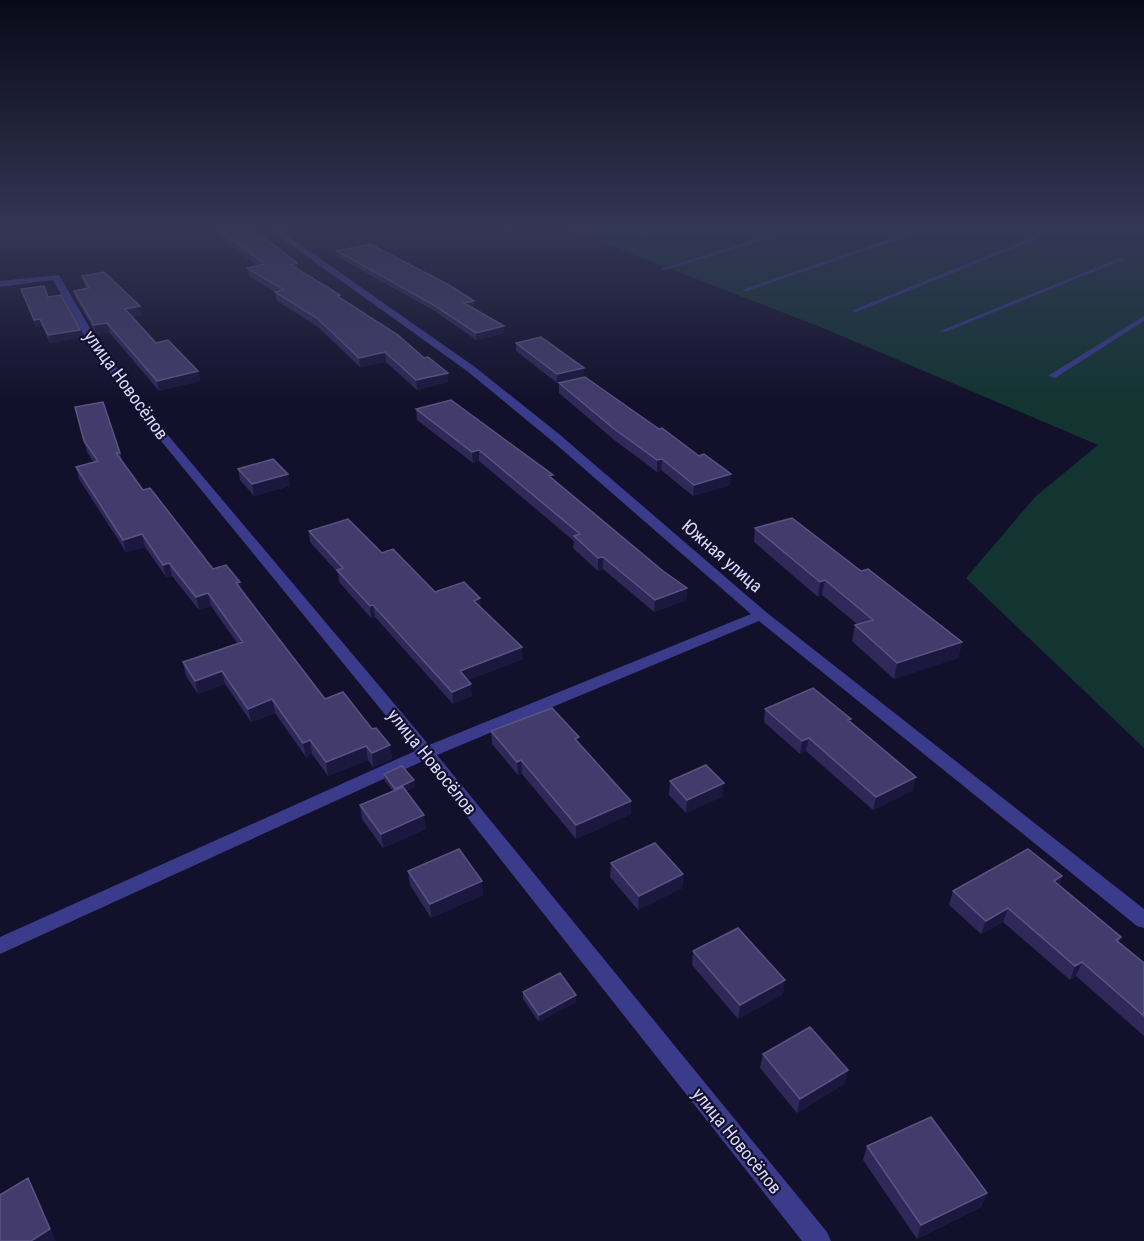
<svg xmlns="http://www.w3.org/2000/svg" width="1144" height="1241" font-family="'Roboto Condensed',sans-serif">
  <rect width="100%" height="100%" fill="#13102b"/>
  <path fill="#133532" d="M562 227H1144V748L966 578 1035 497 1098 445 823 328Z"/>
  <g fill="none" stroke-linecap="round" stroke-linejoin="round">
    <path fill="#3a3b8b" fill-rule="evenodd" d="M659 227H669L642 236 639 234Z
      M797 227H806L665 270 660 269Z
      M925 227H934L747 291 742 290Z
      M1033 237 1035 238V240L856 312 851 311Z
      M1120 258 1125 259 945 332 940 331Z
      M1144 316V321L1055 378 1048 376Z"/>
    <path fill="#3a3b8b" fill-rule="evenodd" d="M266 227H275L475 367 559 434 766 612 1144 909V928L1137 926 759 621 437 755 827 1232 831 1241H802L423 761 0 954V937L415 751 148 425 88 343 53 280 0 287V281L59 275 98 342 156 421 429 745 751 614 551 440 467 371Z"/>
  </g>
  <path fill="#2f2859" d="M219 230 298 269 340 295 341 298 448 382 417 390 386 362 360 367 318 327 276 300 275 292 249 276 247 268 258 266 220 237Z
    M337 251 474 307 472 308 504 326V333L476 340 433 310 338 257Z
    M82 276 140 306 142 315 132 317 156 343 198 371 200 381 159 391 109 332 96 334 76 299 74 291 86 289 84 284Z
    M21 289 48 297 80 330 82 337 50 343 42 326 36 327Z
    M516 343 584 368V377L557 383 516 351Z
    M559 383 659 429 699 456 731 474 730 485 693 496 661 470 657 472 613 439 559 393Z
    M75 407 120 453 122 461 143 490 213 569 240 582 242 591 325 699 372 729 390 745 392 759 373 767 368 760 328 776 312 754 306 757 275 713 251 722 225 684 198 694 186 676 183 662 237 643 211 606 199 610 172 576 166 577 145 547 126 552 79 479 76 467 94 463 87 452Z
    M416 409 553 479 663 571 687 588 686 600 654 612 603 569 598 571 573 548 574 541 479 461 473 463 417 420Z
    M238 469 290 486 254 496 240 480Z
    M755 528 861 571 962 642 958 658 894 679 852 641 855 625 857 624 822 595 818 597 754 542Z
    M309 531 382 553 435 592 481 607 523 659 468 680 472 696 453 704 375 617 371 618 339 582 338 573 310 542Z
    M765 709 850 722 913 790 873 810 806 751 800 754 764 722Z
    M491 731 579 743 631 814 576 839 522 774 518 775 492 744Z
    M384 774 415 787 406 791 426 829 383 848 362 819 360 805 393 791 385 781Z
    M670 781 723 796 686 813 669 795Z
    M611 863 683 874 682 888 638 910 610 877Z
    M408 871 483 895 431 918 410 885Z
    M1062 876 1059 886 1121 937 1119 942 1144 963V1036L1076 976 1070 980 1003 922 981 934 949 905 953 891Z
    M693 951 783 994 738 1019 692 965Z
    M523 992 576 995V1002L539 1022 523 999Z
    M763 1054 848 1070 844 1084 797 1113 760 1068Z
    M867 1146 987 1193 981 1207 917 1239 863 1160Z"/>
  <path fill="#1c173f" d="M297 263 298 271 291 265Z
    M474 301V307L464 310V303Z
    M140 306 142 315 127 318 125 309Z
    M40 319 42 326 36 327 34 320Z
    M107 323 109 332 96 334 94 325Z
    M504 326V333L476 340V333Z
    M80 330 82 337 50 343 48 335Z
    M385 352 386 362 360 367 359 358Z
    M584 368V377L557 383V374Z
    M198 371 200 381 159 391 157 381Z
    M448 373V382L417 390 416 380Z
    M479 450V461L473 463 472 452Z
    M662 459 661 470 657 472V460Z
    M288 474 290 486 254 496 252 484Z
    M731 474 730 485 693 496 694 485Z
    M142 534 145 547 126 552 123 540Z
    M603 557V569L598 571V558Z
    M169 563 172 576 166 577 163 565Z
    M825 580 822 595 818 597 820 582Z
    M240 582 243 595 236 583Z
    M687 588 686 600 654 612 655 600Z
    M208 593 211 606 199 610 196 597Z
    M480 598 481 610 474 601Z
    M373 605 375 617 371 618 370 606Z
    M962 642 958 658 894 679 897 663Z
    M522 647 523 659 461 683 460 671Z
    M222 671 225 684 198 694 195 681Z
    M471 684 472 696 453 704 452 692Z
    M272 699 275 713 251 722 248 709Z
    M809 738 806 751 800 754 802 741Z
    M310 740 312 754 306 757 303 743Z
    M390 745 392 759 373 767 372 753Z
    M366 746 368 760 328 776 326 762Z
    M521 760 522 774 518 775 517 762Z
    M916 777 913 790 873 810 876 797Z
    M414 780 415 787 396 795 395 789Z
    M724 783 723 796 686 813 687 800Z
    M631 801V814L576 839V825Z
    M424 815 426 829 383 848 381 834Z
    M683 874 682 888 638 910 639 896Z
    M1062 876 1057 890 1054 881Z
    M482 881 483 895 431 918 430 904Z
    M1008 908 1003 922 981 934 986 921Z
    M1082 962 1076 976 1070 980 1075 966Z
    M785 980 783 994 738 1019 740 1005Z
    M576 995V1002L539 1022V1015Z
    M848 1070 844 1084 797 1113 800 1099Z
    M28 1178 35 1192 56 1241H31Z
    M987 1193 981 1207 917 1239 921 1225Z"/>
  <path fill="#423b6b" stroke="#5a5482" stroke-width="1.5" d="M233 227H245L258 236 261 235 297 263 291 265 340 295 337 296 398 335 424 358 428 357 448 373 416 380 385 352 359 358 317 318 275 292 284 290 247 268 265 264 219 230Z
    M370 244 449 285 474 301 464 303 504 326 476 333 432 304 337 251Z
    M104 272 140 306 125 309 156 343 168 340 198 371 157 381 107 323 94 325 74 291 89 288 82 276Z
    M44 286 48 297 61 295 80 330 48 335 40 319 34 320 21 289Z
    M541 337 584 368 557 374 516 343Z
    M585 377 659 429 662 428 699 456 704 454 731 474 694 485 662 459 657 460 613 428 559 383Z
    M451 400 553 475 549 476 663 571 687 588 655 600 603 557 598 558 574 536 580 534 479 450 472 452 416 409Z
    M103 402 120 453H116L143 490 150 488 213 569 226 565 240 582 236 583 325 699 343 692 372 729 376 728 390 745 372 753 366 746 326 762 310 740 303 743 272 699 248 709 222 671 195 681 183 662 243 642 208 593 196 597 169 563 163 565 142 534 123 540 76 467 98 461 84 441 75 407Z
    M273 459 288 474 252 484 238 469Z
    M792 518 861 571 868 569 962 642 897 663 855 625 873 620 825 580 820 582 755 528Z
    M348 519 382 553 393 549 435 592 464 582 480 598 474 601 522 647 460 671 471 684 452 692 373 605 370 606 337 570 343 568 309 531Z
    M813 688 851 719 848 720 916 777 876 797 809 738 802 741 765 709Z
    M552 708 579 737 575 739 631 801 576 825 521 760 517 762 491 731Z
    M706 765 724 783 687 800 670 781Z
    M402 766 414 780 395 789 384 774Z
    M403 787 424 815 381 834 360 805Z
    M655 843 683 874 639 896 611 863Z
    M459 849 482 881 430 904 408 871Z
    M1028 849 1062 876 1054 881 1121 937 1116 940 1144 963V1016L1082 962 1075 966 1008 908 986 921 953 891Z
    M738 928 785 980 740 1005 693 951Z
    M560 973 576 995 539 1015 523 992Z
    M810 1027 848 1070 800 1099 763 1054Z
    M931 1117 987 1193 921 1225 867 1146Z
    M28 1178 50 1229 31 1241H0V1195Z"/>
  <linearGradient id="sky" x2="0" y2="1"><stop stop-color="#0a0918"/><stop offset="0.57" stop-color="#333755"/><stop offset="1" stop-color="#333755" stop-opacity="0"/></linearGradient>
  <rect width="1144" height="401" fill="url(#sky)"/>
  <g text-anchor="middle" stroke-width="4.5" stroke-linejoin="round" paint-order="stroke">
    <g font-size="18" fill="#dcdaff" stroke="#13102b">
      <text transform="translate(126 385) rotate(54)" y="6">улица Новосёлов</text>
      <text transform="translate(722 556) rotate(41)" y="6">Южная улица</text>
      <text transform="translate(432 762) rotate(51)" y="6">улица Новосёлов</text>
      <text transform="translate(737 1141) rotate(51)" y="6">улица Новосёлов</text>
    </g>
  </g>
</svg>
